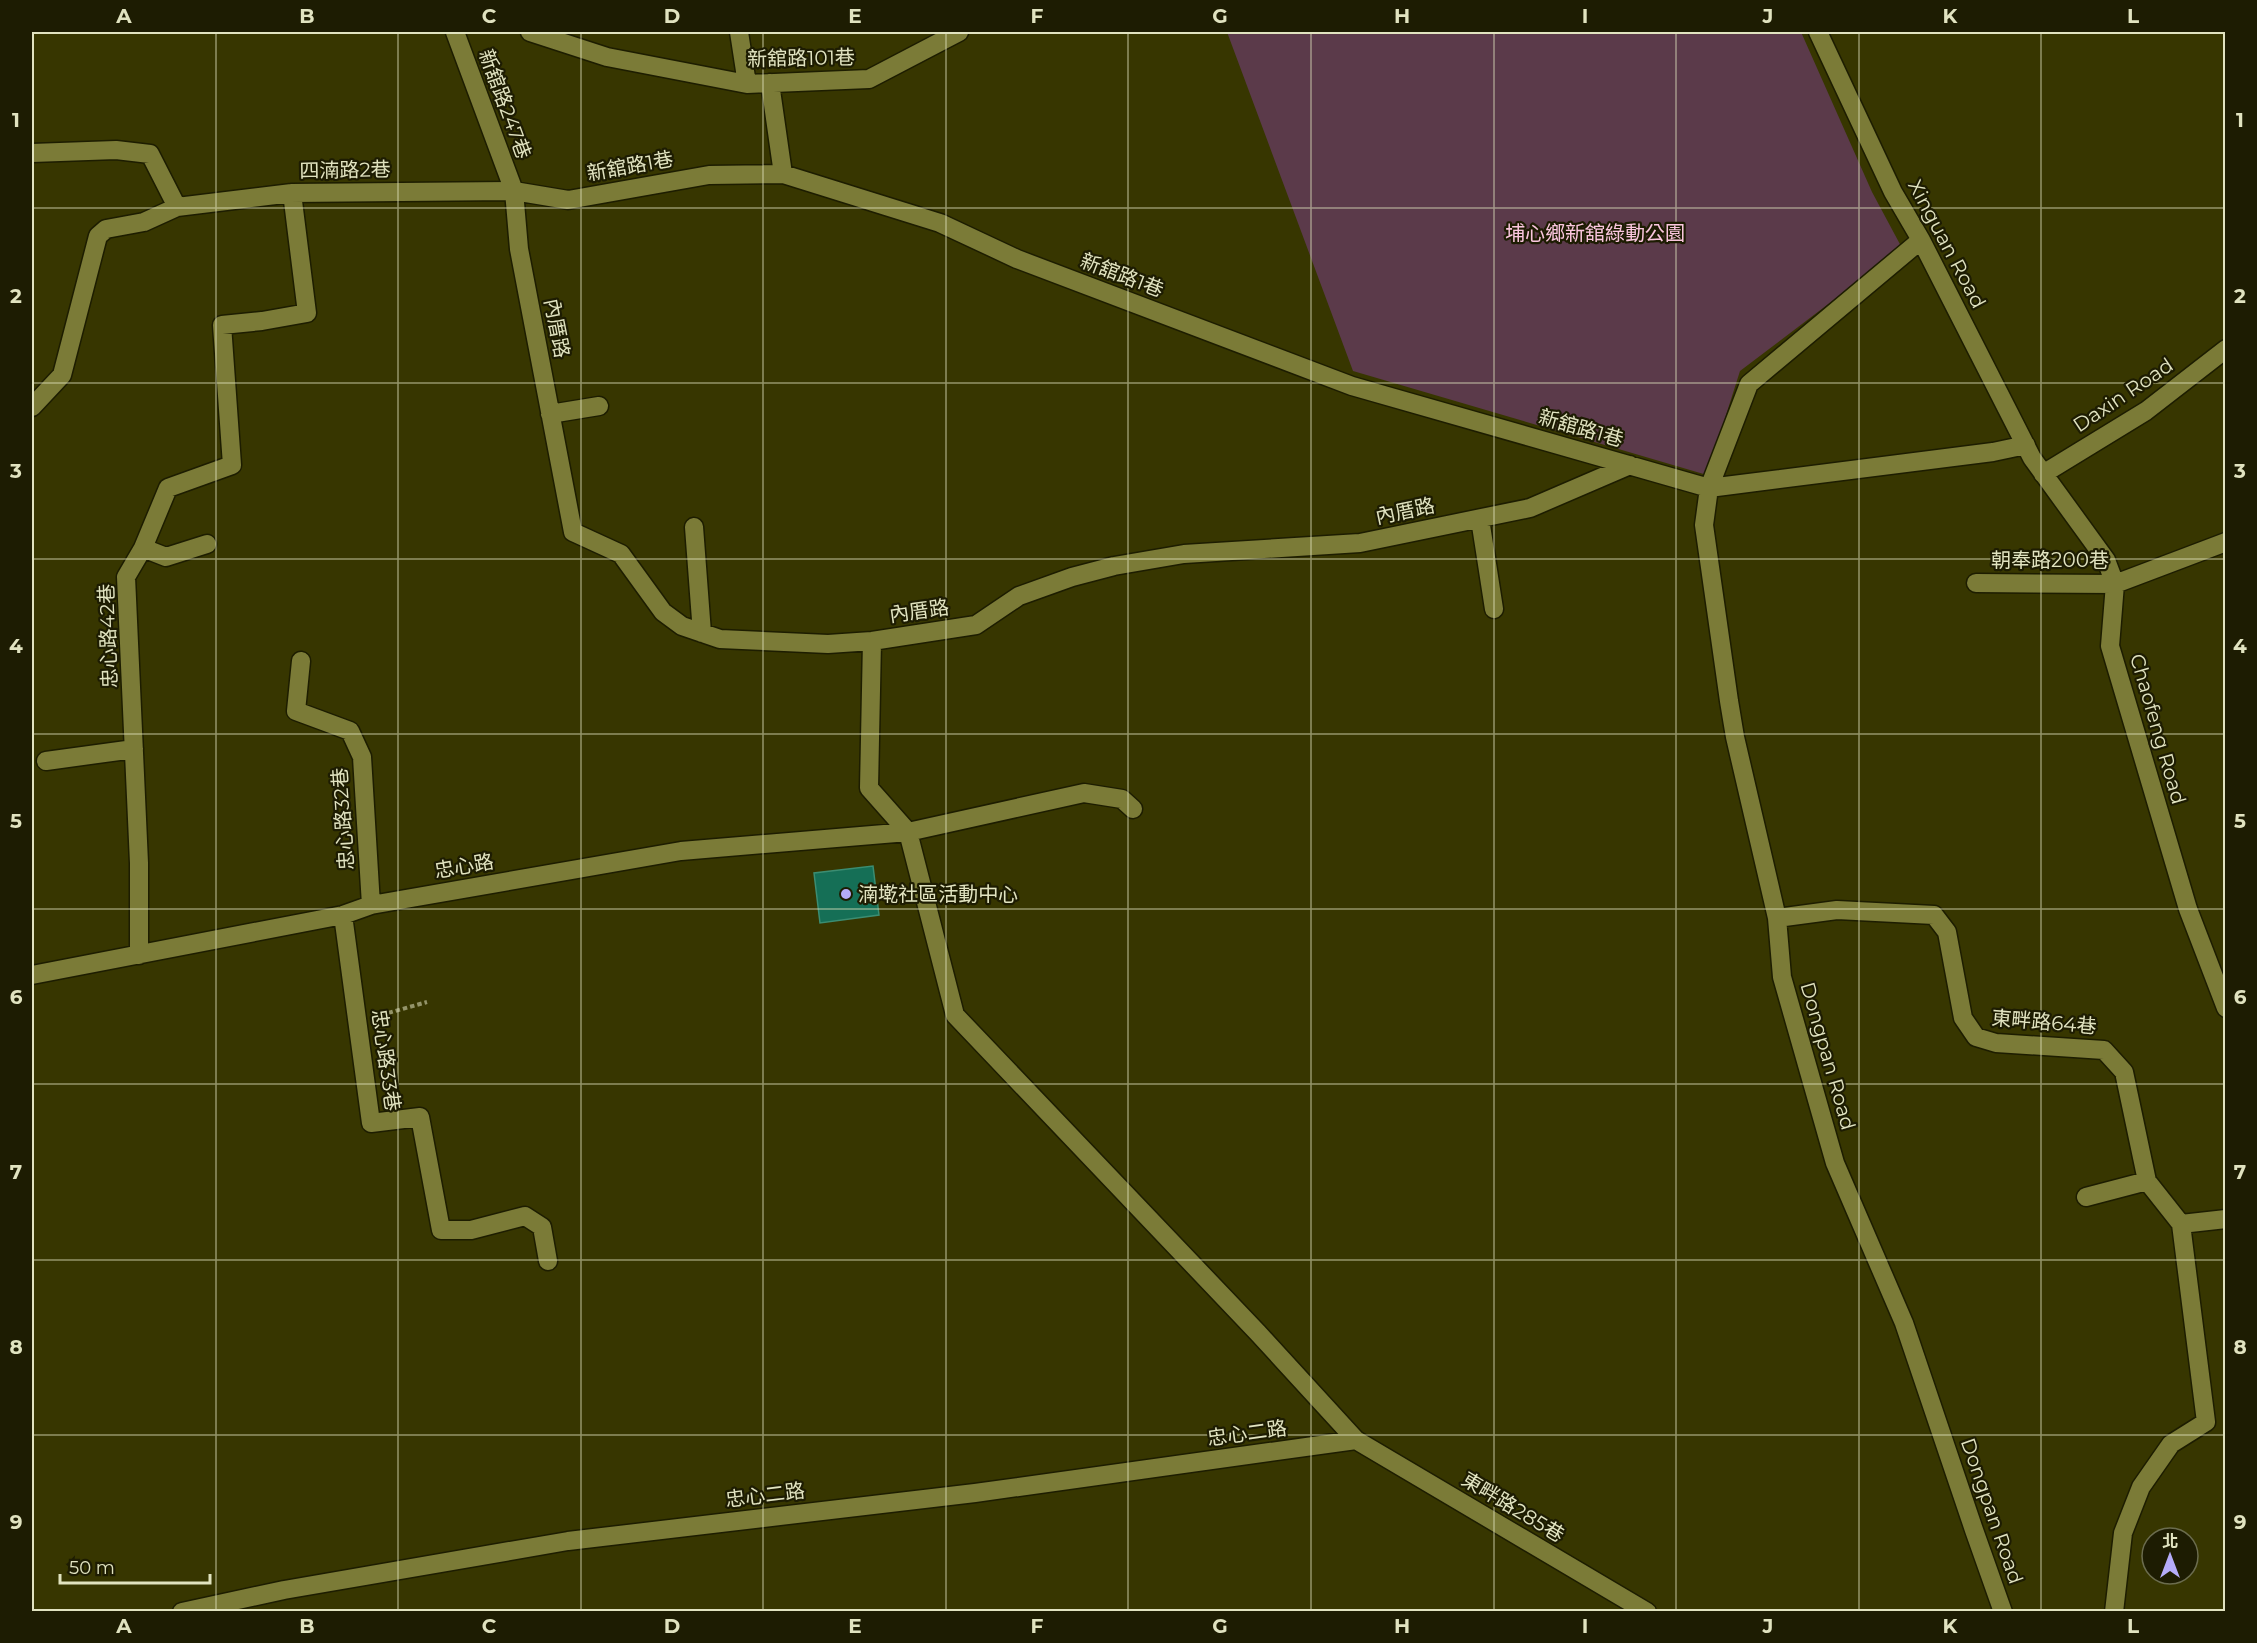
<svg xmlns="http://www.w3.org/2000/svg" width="2257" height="1643" font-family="Montserrat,'Noto Sans TC',sans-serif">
  <rect width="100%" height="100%" fill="#373600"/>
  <path fill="#5b3a4a" d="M1227 32H1801L1872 192 1902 248 1740 371 1707 475 1353 371Z"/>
  <path fill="#156f56" stroke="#3b8d72" stroke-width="1.5" d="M873 866 879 915 820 923 814 873Z"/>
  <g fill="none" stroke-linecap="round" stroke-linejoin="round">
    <defs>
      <path id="minor" d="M455 32 514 191 519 249 573 532 621 554 663 612 682 626 720 639 828 644 872 641 976 625 1019 596 1072 577 1114 566 1184 554 1360 543 1530 508 1630 465
        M530 32 607 57 747 84 869 79 959 32
        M739 32 747 84
        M1818 32 1893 192 1921 240 2032 458 2106 560 2115 584 2110 646 2188 909 2226 1008
        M770 83 783 174
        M32 153 116 150 150 154 177 207
        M1921 240 1749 384 1709 488 1704 525 1729 701 1735 737 1777 918 1782 977 1835 1163 1904 1323 1974 1530 2003 1612
        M32 407 62 375 98 236 106 229 144 222 177 207 292 193 514 191 568 200 709 175 783 174 940 223 1017 259 1352 386 1709 488 1993 452 2026 445
        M550 414 599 406
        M2043 474 2146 411 2226 349
        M1480 519 1494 609
        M694 527 702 633
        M143 548 166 557 207 544
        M1976 583 2115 584 2226 542
        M872 641 869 788 908 832 955 1015 1258 1333 1356 1440 1647 1612
        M301 661 296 711 350 731 362 757 371 905
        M46 761 134 749
        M343 915 371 1123 420 1117 441 1230H471L525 1216 542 1227 548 1261
        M1777 918 1837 910 1934 915 1947 932 1963 1018 1976 1037 1996 1043 2104 1050 2124 1072 2147 1181 2181 1224 2206 1422 2171 1444 2141 1487 2123 1533 2114 1612
        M139 955V863L126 577 143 548 168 488 232 465 222 325 262 321 307 313 292 193
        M32 975 343 915 371 905 681 851 908 832 1084 793 1122 799 1133 809
        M2086 1197 2147 1181
        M2181 1224 2226 1219
        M182 1612 284 1590 568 1541 975 1493 1356 1440"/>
    </defs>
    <use href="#minor" stroke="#1d1d00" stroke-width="21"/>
    <path stroke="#949469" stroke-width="4" stroke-dasharray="4.5 3" stroke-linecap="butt" d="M374 1017 427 1002"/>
    <use href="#minor" stroke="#7b7b37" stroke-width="18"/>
  </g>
  <path fill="none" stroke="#e1e3c0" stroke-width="1.5" stroke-opacity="0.55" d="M216 32V1612M398 32V1612M581 32V1612M763 32V1612M946 32V1612M1128 32V1612M1311 32V1612M1494 32V1612M1676 32V1612M1859 32V1612M2041 32V1612M32 208H2226M32 383H2226M32 559H2226M32 734H2226M32 909H2226M32 1084H2226M32 1260H2226M32 1435H2226"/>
  <circle fill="#b5acf8" stroke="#1d1c02" stroke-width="2" cx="846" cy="894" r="6"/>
  <g text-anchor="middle" stroke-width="4.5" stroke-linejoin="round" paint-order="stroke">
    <g font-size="20" fill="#e1e3c0" stroke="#1d1c02">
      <text transform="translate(801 58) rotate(-1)" y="7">新舘路101巷</text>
      <text transform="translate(505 104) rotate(70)" y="7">新舘路247巷</text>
      <text transform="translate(630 166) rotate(-10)" y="7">新舘路1巷</text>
      <text transform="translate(345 170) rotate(-1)" y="7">四湳路2巷</text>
      <text transform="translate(1947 244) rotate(62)" y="7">Xinguan Road</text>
      <text transform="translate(1122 275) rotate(21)" y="7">新舘路1巷</text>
      <text transform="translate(557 328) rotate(79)" y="7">內厝路</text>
      <text transform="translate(2123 395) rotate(-34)" y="7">Daxin Road</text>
      <text transform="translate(1581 428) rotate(16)" y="7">新舘路1巷</text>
      <text transform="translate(1405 511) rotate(-12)" y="7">內厝路</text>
      <text x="2050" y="567">朝奉路200巷</text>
      <text transform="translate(919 611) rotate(-8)" y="7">內厝路</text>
      <text transform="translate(108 636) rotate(-92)" y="7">忠心路42巷</text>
      <text transform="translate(2158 729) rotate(74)" y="7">Chaofeng Road</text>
      <text transform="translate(343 819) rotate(-94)" y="7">忠心路32巷</text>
      <text transform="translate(464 866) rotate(-10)" y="7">忠心路</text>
      <text transform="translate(2044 1022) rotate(5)" y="7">東畔路64巷</text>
      <text transform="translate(1828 1056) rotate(74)" y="7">Dongpan Road</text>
      <text transform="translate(386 1060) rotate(82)" y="7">忠心路33巷</text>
      <text transform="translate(1247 1433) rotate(-8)" y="7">忠心二路</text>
      <text transform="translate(765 1495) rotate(-7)" y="7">忠心二路</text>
      <text transform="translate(1513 1507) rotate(31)" y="7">東畔路285巷</text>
      <text transform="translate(1992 1511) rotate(71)" y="7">Dongpan Road</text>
    </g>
    <g font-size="20" fill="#fac6de" stroke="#1d1c02">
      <text x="1595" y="240">埔心鄉新舘綠動公園</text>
    </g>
    <g font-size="20" fill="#e1e3c0" stroke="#1d1c02" text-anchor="start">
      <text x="858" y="901">湳墘社區活動中心</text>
    </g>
  </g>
  <rect width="2257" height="1643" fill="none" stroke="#1d1c02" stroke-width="66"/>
  <g transform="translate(2170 1556)"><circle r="28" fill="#1d1c02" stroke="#6b6c4e" stroke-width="1.5"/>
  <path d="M0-4.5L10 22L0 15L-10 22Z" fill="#b5acf8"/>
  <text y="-9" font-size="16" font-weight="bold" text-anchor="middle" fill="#e1e3c0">北</text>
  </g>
  <path d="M60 1574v9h150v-9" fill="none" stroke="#e1e3c0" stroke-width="3"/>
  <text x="69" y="1574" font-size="18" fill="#e1e3c0" stroke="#1d1c02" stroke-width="4.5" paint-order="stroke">50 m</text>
  <rect x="33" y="33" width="2191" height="1577" fill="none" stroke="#e1e3c0" stroke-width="2"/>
  <g font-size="20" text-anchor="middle" font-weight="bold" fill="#e1e3c0">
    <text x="124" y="23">A</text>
    <text x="307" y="23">B</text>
    <text x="489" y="23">C</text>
    <text x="672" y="23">D</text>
    <text x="855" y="23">E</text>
    <text x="1037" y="23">F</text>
    <text x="1220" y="23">G</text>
    <text x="1402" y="23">H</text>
    <text x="1585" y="23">I</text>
    <text x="1768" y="23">J</text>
    <text x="1950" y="23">K</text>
    <text x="2133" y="23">L</text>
    <text x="16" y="127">1</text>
    <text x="2240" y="127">1</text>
    <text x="16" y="303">2</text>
    <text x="2240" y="303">2</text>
    <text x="16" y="478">3</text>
    <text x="2240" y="478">3</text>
    <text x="16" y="653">4</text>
    <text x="2240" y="653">4</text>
    <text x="16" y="828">5</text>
    <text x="2240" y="828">5</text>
    <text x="16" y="1004">6</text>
    <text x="2240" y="1004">6</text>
    <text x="16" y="1179">7</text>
    <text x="2240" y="1179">7</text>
    <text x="16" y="1354">8</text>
    <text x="2240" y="1354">8</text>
    <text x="16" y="1529">9</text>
    <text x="2240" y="1529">9</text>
    <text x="124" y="1633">A</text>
    <text x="307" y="1633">B</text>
    <text x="489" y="1633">C</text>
    <text x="672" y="1633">D</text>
    <text x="855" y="1633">E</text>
    <text x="1037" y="1633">F</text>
    <text x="1220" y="1633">G</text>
    <text x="1402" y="1633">H</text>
    <text x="1585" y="1633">I</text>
    <text x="1768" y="1633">J</text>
    <text x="1950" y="1633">K</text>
    <text x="2133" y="1633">L</text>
  </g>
</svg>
